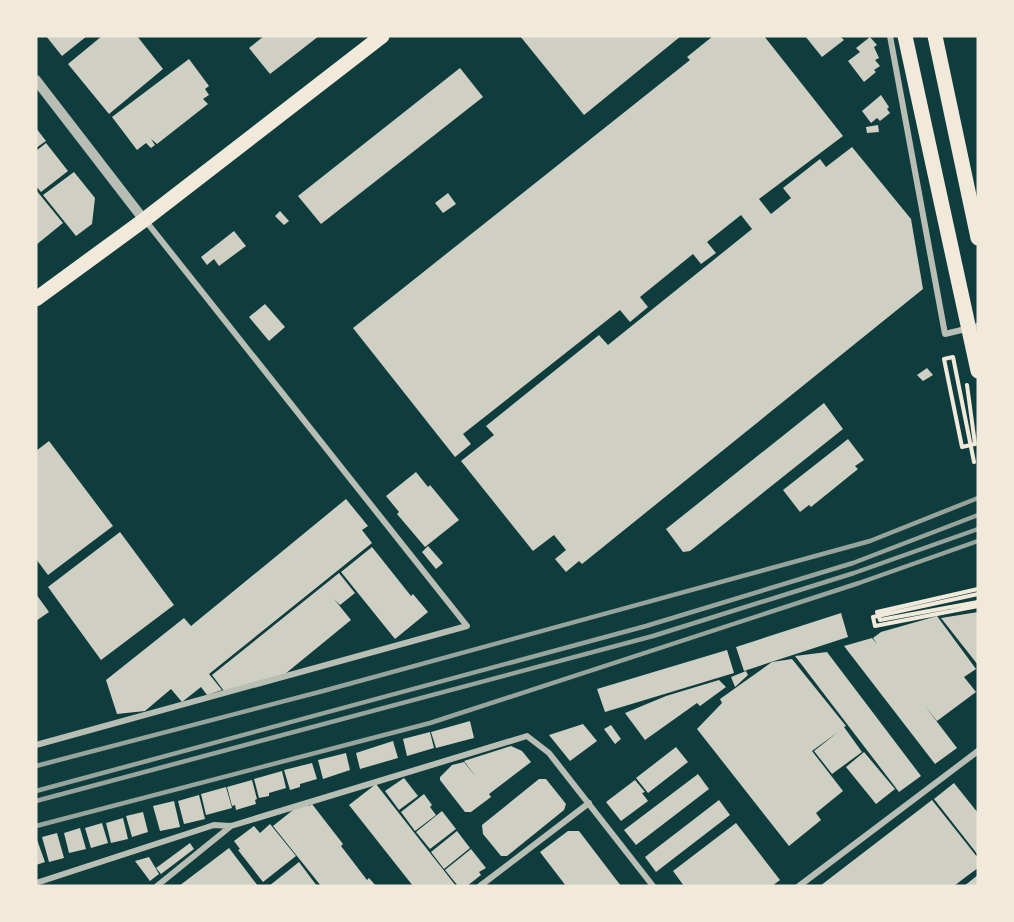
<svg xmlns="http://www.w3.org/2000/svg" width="1014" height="922" font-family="'DejaVu Sans',sans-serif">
  <rect width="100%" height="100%" fill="#0f3d3e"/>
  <path fill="#cfcfc3" d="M46 36H87L62 56Z
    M102 36H137L163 69 109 114 68 64Z
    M264 36H319L270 74 249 48Z
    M520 36H681L584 115Z
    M713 36H764L843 136 759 199 771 214 791 198 783 188 820 159 826 167 852 147 911 219 923 289 582 564 579 561 566 572 555 559 566 550 554 535 533 551 461 461 494 435 486 426 599 335 608 345 752 229 741 215 707 242 716 253 701 264 693 254 640 297 648 307 630 322 620 310 463 434 471 444 455 457 353 328 690 60 687 57Z
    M805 36H840L844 40 822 57Z
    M870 37 877 45 874 47 879 58 875 60 880 66 874 70 876 72 864 82 848 61 860 52 856 48Z
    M189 59 209 86 205 89 209 95 203 99 208 104 157 144 151 139 155 145 151 148 146 143 137 150 112 117Z
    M460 68 483 97 321 224 298 196Z
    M881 95 889 107 887 109 890 113 880 121 877 118 871 123 862 111Z
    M878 125 879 132 867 133 866 127Z
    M36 128 46 141 36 148Z
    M46 143 68 171 41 192 36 186V151Z
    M74 172 95 198 92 224 76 236 43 195Z
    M36 190 63 223 36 245Z
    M448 193 456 204 443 213 435 203Z
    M280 211 289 221 284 225 275 216Z
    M234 231 246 246 219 266 214 259 207 265 201 257Z
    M265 304 285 327 269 341 249 317Z
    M927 368 933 375 923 381 917 375Z
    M824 403 843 429 690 551 683 552 666 529Z
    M848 439 864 460 855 466 858 469 811 507 809 505 800 512 783 490Z
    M49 441 113 526 48 575 36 559V451Z
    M416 472 428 487 430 485 459 520 425 547 397 514 399 512 386 496Z
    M346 499 368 526 362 530 372 543 209 674 222 690 207 695 201 687 182 702 171 689 145 711 117 714 106 680 184 618 191 626Z
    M120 532 174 605 101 660 48 587Z
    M428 546 443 563 436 569 422 552Z
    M372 547 411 596 413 594 428 612 395 639 341 572Z
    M339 573 355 593 340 605 334 599 351 620 285 674 224 691 212 675Z
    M36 594 49 612 36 621Z
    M978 612V665L941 618Z
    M841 613 848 637 744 671 736 647Z
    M937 616 976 669 964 677 976 692 937 721 925 706 957 748 935 764 844 646 872 638 877 644 873 638 881 632Z
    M727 650 734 673 605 712 597 689Z
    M827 652 921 776 899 792 795 656Z
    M792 659 846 726 844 727 862 752 832 774 814 751 838 732 812 751 843 791 816 813 821 820 789 846 697 729 722 703 720 699 772 662Z
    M746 671 748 675 735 687 731 677Z
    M719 680 726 687 700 706 697 703 645 740 625 713 666 696Z
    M470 721 474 738 436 748 431 732Z
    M583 724 597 741 570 761 549 735Z
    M611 725 621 739 615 744 604 729Z
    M430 732 434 748 407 756 403 739Z
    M393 741 398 758 360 769 356 753Z
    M511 746 522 751 531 762 489 794 491 797 471 812H465L440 780V777L452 765 464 762 476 777 464 761Z
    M676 747 688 762 648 793 636 778Z
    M864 752 895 789 876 804 846 767Z
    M346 753 350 770 323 779 318 760Z
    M312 763 317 779 300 784V787L290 790 284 770Z
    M282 771 286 788 269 793V796L259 798 254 779Z
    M698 774 709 789 636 845 624 830Z
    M404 778 418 796 399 810 385 791Z
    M539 779H546L566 804 564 810 507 856H501L483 834 482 825Z
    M252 780 257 799 255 800 256 804 236 810 235 805 232 806 227 787Z
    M635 780 645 792 642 793 648 801 621 821 606 802Z
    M954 783 978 813V855L934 799Z
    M376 784 456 886H413L349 805Z
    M226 787 232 808 206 815 201 794Z
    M424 794 432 805 430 807 436 815 415 831 401 812Z
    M199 795 205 819 184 824 178 801Z
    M719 800 730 815 656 872 645 857Z
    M932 800 978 858V868L967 876 954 886H820Z
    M174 801 180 827 160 831 153 806Z
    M307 804 309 806 312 804 343 844 341 846 367 880 369 878 376 886H321L273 826 298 806Z
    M442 811 456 829 430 849 416 832Z
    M143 812 148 832 132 837 126 816Z
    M123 818 128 839 111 843 106 823Z
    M102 823 108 843 91 848 85 828Z
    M736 823 780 880 772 886H684L673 871Z
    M270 824 296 856 263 882 238 850 240 849 234 841 254 826 260 833Z
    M80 828 86 849 69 853 64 833Z
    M457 831 470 848 444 869 431 852Z
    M568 831H579L621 886H566L540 852Z
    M57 833 64 858 49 862 42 837Z
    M36 837 45 862 36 865Z
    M190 843 194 849 161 874 156 868Z
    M229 848 258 886H179Z
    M471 849 486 868 479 872 481 875 467 886H458L445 870Z
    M149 857 159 874 150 881 135 861Z
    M299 862 317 886H269Z
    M978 875V886H964Z"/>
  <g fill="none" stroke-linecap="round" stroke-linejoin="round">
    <path stroke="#f1e9da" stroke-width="4" d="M967 385 975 444 962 447 944 359 953 357 974 462
      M978 589 877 612 880 620 978 602
      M978 594 873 617 875 626 978 606"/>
    <path stroke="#b8beb3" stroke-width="6" d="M890 36 945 334 978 326
      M36 745 467 626 145 220
      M36 883 214 825 231 826 527 736 549 753 653 886
      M157 886 231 826
      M480 886 589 803
      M799 886 978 751"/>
    <path stroke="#b8beb3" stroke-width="10" d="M36 80 144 220"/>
    <path stroke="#f1e9da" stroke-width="15" d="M905 36 978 371
      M935 36 978 238
      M36 299 144 220 382 36"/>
    <path stroke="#97a49c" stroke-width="4.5" d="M36 766 323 691 870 541 978 498
      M36 791 646 626 853 563 978 515
      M36 801 653 636 854 573 978 529
      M36 826 430 723 859 583 978 541"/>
  </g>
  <rect width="1014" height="922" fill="none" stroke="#f1e9da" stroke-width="75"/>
</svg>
